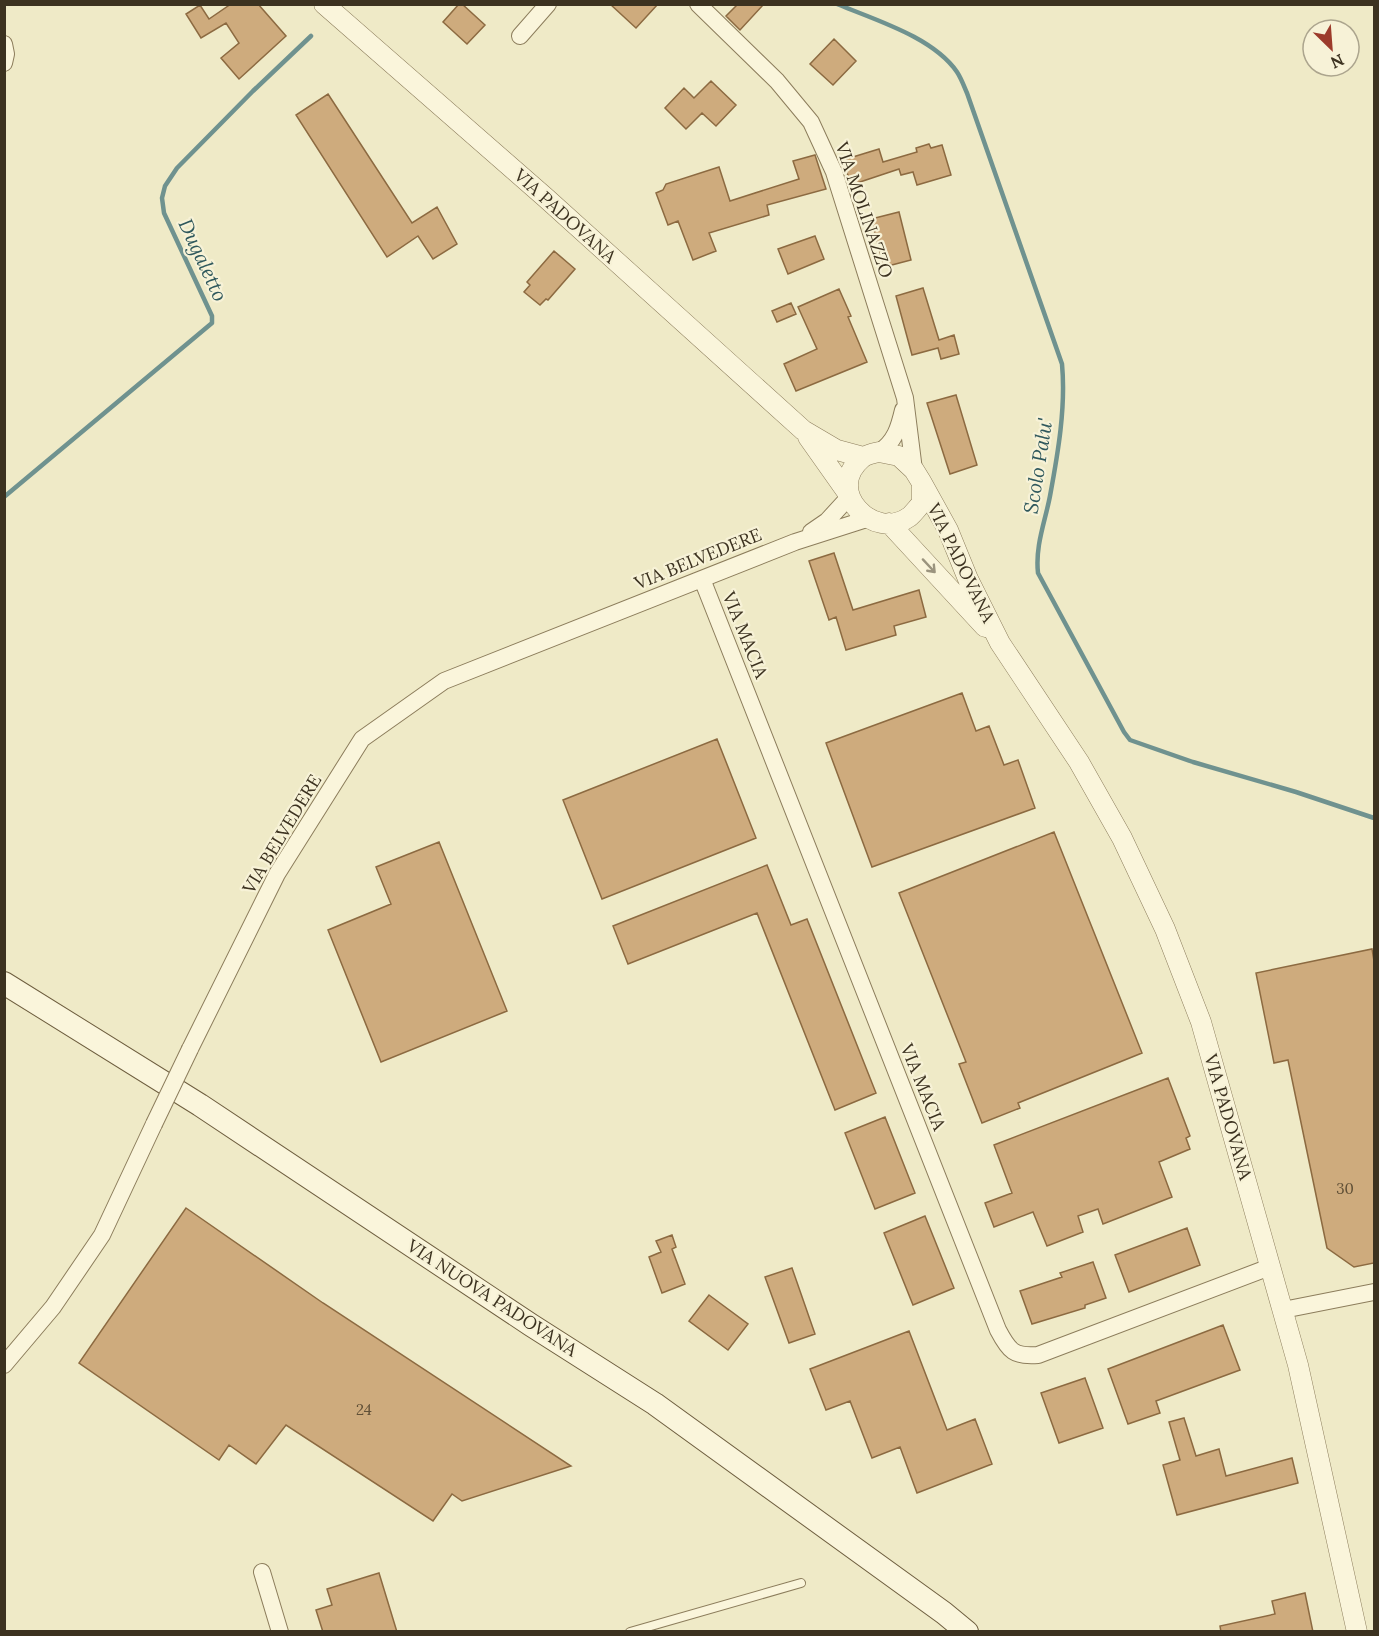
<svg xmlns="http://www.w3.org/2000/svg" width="1379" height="1636" font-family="Lora,serif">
  <rect width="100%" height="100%" fill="#efeac7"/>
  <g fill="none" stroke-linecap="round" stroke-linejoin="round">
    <path stroke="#6f928f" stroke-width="4.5" d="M837 4C875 20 933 37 957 72 961 78 964 86 967 93L1062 364C1066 407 1058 453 1050 496 1045 522 1035 546 1038 573L1124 732 1130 740 1193 762 1296 792 1374 818
      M4 497 212 323V316L164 213 162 198 165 186 177 168 253 91 311 36"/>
  </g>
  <path fill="#ceab7d" stroke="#8c6a41" stroke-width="1.5" d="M231 4H258L286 36 239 79 221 58 239 43 226 23 201 38 186 14 200 5 209 19Z
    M459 4H462L485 25 467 44 443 22Z
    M610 4H658L636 28Z
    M738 4H764L740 30 726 16Z
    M834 39 856 61 833 85 810 64Z
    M711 81 736 105 716 126 702 113 686 129 665 108 684 88 694 98Z
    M328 94 412 223 437 207 457 244 433 259 418 236 387 257 296 115Z
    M929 144 931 148 942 145 951 175 917 185 913 172 901 175 899 169 851 185 843 160 879 149 883 162 917 152 916 148Z
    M815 155 826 189 767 205 769 215 709 233 716 251 693 260 678 221 668 225 656 193 663 190 666 184 719 167 730 201 799 179 793 161Z
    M899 212 911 260 884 267 871 219Z
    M815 236 824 259 788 274 778 249Z
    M554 251 575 269 548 300 546 299 540 305 524 292 530 285 527 282Z
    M923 288 939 340 954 335 959 354 941 359 938 348 912 355 896 296Z
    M839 289 851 316 848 317 867 362 796 391 784 364 817 349 798 307Z
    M791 303 796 314 777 322 772 311Z
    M956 395 977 465 950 474 927 403Z
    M834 553 853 610 919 590 926 617 894 626 896 635 846 650 836 617 829 620 809 561Z
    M962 693 976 731 989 726 1004 765 1018 760 1035 808 872 867 826 743Z
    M717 739 756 838 602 899 563 800Z
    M1054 832 1142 1053 1018 1103 1020 1108 982 1123 959 1064 966 1062 899 893Z
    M439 842 507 1011 381 1062 328 930 391 904 376 867Z
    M767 865 791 925 807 919 876 1093 835 1110 757 913 628 964 613 926Z
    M1372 949 1374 961V1263L1354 1267 1327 1248 1288 1060 1274 1063 1256 973Z
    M1168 1078 1190 1136 1186 1138 1190 1149 1159 1162 1172 1197 1103 1224 1098 1209 1078 1216 1083 1232 1047 1246 1033 1212 994 1227 985 1203 1012 1193 994 1145Z
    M885 1117 915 1193 875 1209 845 1133Z
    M186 1208 323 1303 571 1466 462 1501 452 1494 433 1521 286 1425 256 1464 229 1445 219 1460 79 1363Z
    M925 1216 954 1288 913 1305 884 1233Z
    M1187 1228 1200 1265 1129 1292 1115 1255Z
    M672 1235 676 1247 672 1249 685 1284 662 1293 649 1257 661 1252 656 1241Z
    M1093 1262 1106 1298 1085 1305V1308L1032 1324 1020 1291 1062 1277 1060 1273Z
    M792 1268 815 1334 789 1343 765 1277Z
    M709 1295 748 1324 728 1350 689 1321Z
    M1223 1325 1240 1370 1156 1401 1160 1413 1128 1424 1108 1369Z
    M909 1331 947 1430 975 1419 992 1464 917 1493 900 1447 872 1458 850 1401 826 1410 810 1369Z
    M1085 1378 1103 1428 1059 1443 1041 1393Z
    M1184 1418 1196 1456 1219 1449 1226 1476 1292 1458 1298 1483 1177 1515 1163 1465 1180 1460 1169 1422Z
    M379 1573 397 1632H323L316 1610 332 1605 327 1589Z
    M1305 1593 1313 1632H1221L1220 1626 1275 1614 1272 1601Z"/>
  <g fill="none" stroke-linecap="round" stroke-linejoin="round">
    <defs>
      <path id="service" d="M630 1632 801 1583"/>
      <path id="minor" d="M698 4 777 81 811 122 834 172 905 398 914 470
        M520 36 548 4
        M4 44 6 54 4 63
        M879 452C895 442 899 427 903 410
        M811 532 827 521 849 497
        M702 579 998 1330C1009 1351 1014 1357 1038 1355L1270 1267
        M190 1049 277 874 362 739 444 681 795 542 870 518
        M1283 1310 1374 1292
        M4 1365 53 1307 102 1235 154 1124
        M262 1572 280 1632"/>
      <path id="tertiary" d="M324 4 546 198 803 430 837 450 863 457
        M808 437 849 495
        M879 452 899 456 914 470 922 483V503C918 507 913 514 909 517 874 542 823 491 862 458 866 455 874 453 879 452Z
        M922 483 948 530 968 579 1000 643 1079 762 1122 838 1165 929 1201 1022 1298 1365 1357 1632
        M889 523 985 627"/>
      <path id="secondary" d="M4 983 200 1105 531 1325 655 1404 944 1613 967 1632"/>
    </defs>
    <use href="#service" stroke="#8c7d5c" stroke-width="10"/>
    <use href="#minor" stroke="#8c7d5c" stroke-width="18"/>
    <use href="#tertiary" stroke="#8c7d5c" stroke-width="21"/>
    <use href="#secondary" stroke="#6e5e3f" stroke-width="24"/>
    <use href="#service" stroke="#faf5db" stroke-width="8"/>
    <use href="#minor" stroke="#faf5db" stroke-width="16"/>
    <use href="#tertiary" stroke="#faf5db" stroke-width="20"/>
    <use href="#secondary" stroke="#faf5db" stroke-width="22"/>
    <defs>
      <path id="minor-bridge" d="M154 1124 190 1049"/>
    </defs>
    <use href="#minor-bridge" stroke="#8c7d5c" stroke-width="18" stroke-linecap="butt"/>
    <use href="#minor-bridge" stroke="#faf5db" stroke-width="16"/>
  </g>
  <defs><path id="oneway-shaft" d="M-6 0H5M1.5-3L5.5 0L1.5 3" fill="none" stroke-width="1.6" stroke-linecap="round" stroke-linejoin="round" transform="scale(1.5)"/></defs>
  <use stroke="#9b947e" href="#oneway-shaft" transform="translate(929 566) rotate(47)"/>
  <g text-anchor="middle" stroke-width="4.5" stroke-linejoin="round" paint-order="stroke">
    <g font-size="15" fill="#605037">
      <text x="1345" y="1194">30</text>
      <text x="364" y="1415">24</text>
    </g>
    <g font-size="18" fill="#3c3220" stroke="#f7f2d7">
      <text transform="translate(864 210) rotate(71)" y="6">VIA MOLINAZZO</text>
      <text transform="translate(565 216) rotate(42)" y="6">VIA PADOVANA</text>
      <text transform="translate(698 559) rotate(-22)" y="6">VIA BELVEDERE</text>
      <text transform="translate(961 563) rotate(64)" y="6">VIA PADOVANA</text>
      <text transform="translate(745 635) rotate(68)" y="6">VIA MACIA</text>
      <text transform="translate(282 834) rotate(-59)" y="6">VIA BELVEDERE</text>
      <text transform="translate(923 1087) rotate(68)" y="6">VIA MACIA</text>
      <text transform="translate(1228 1117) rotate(74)" y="6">VIA PADOVANA</text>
      <text transform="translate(492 1298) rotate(33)" y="6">VIA NUOVA PADOVANA</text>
    </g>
    <g font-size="20" font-style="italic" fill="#2f585c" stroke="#f7f2d7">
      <text transform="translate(203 260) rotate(65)" y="7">Dugaletto</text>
      <text transform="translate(1038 466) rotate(-81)" y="7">Scolo Palu'</text>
    </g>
  </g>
  <rect width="1379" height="1636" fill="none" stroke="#3c3220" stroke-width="12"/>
  <g transform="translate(1331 48) rotate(155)"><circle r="28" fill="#f7f2d7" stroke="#aca58e" stroke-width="1.5"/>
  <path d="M0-4.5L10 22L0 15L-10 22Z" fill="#9c3b2b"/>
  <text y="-9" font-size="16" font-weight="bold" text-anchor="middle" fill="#3c3220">N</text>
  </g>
</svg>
